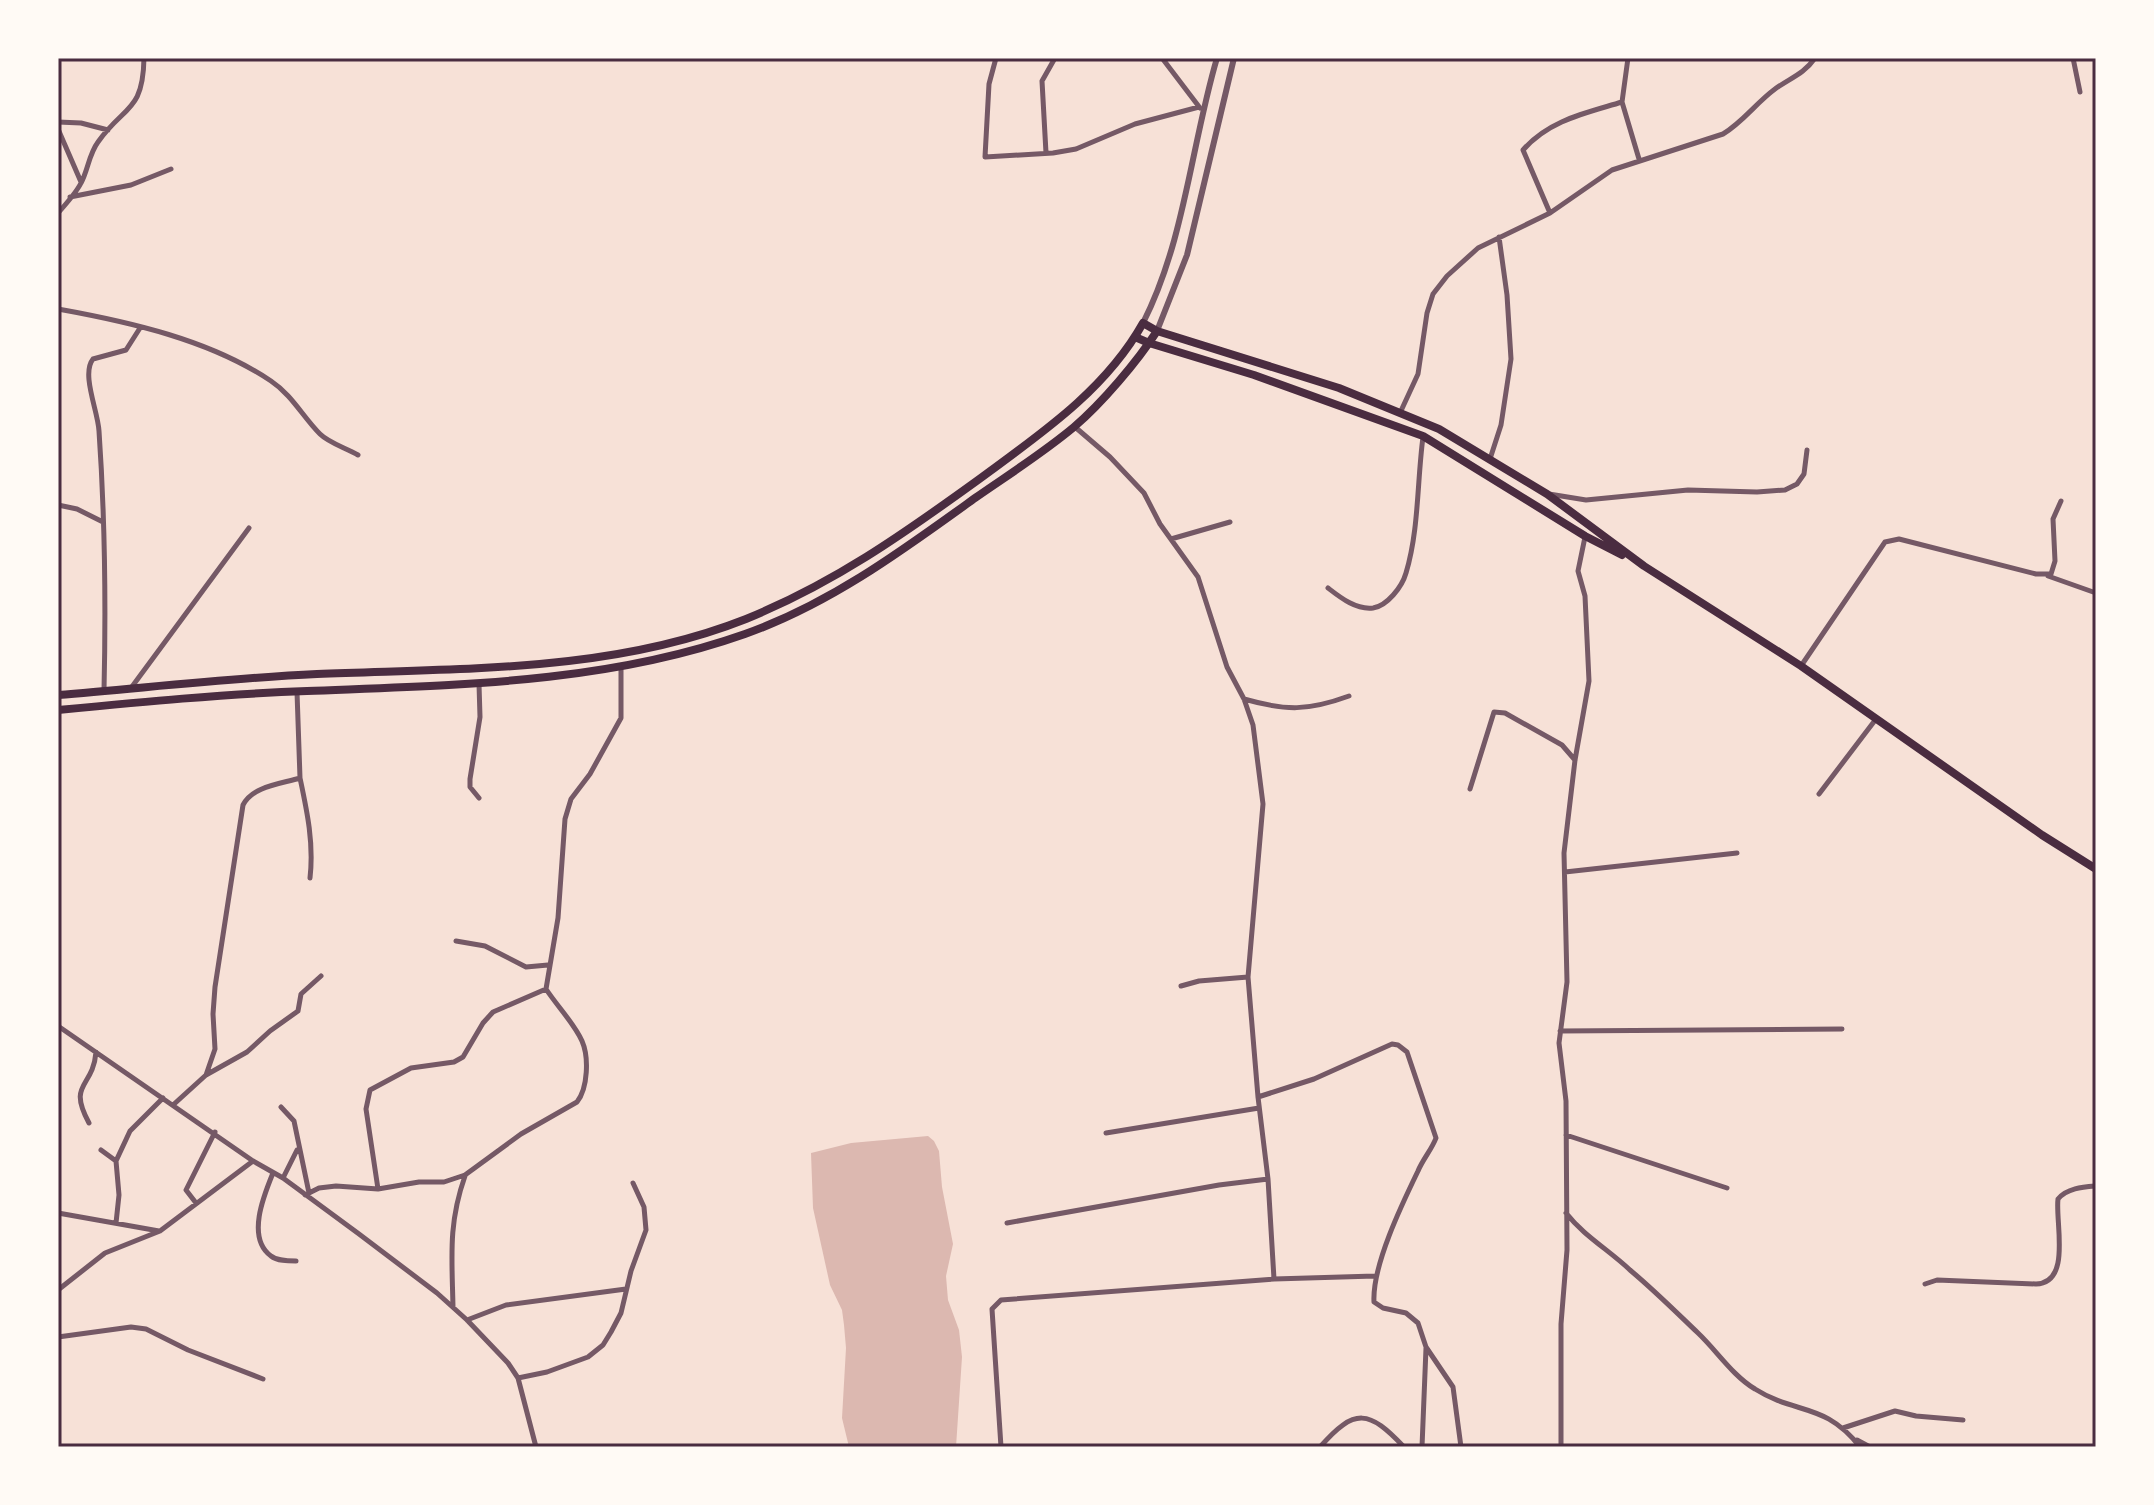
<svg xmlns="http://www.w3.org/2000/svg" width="2154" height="1505" font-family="Karla,sans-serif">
  <rect width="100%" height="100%" fill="#f7e1d7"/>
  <path fill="#dcb8b0" d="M928 1136 934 1141 939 1151 942 1187 953 1244 946 1276 948 1300 959 1330 962 1357 956 1447H849L842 1418 846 1348 844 1325 842 1310 830 1285 813 1208 811 1153 851 1143Z"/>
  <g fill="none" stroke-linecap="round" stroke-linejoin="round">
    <path stroke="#755966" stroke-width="5" d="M996 58 989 84 985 157 1053 153 1076 149 1135 124 1199 107
      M1162 58 1200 108
      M1628 58 1622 102 1639 159
      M2073 58 2080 92
      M58 122 81 123 108 130
      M58 129 81 182
      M1046 153 1042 81 1055 58
      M70 197 131 185 171 169
      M58 213C66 204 76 193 81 183 88 170 89 154 98 142 124 105 143 113 144 58
      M1550 213 1523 150C1549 120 1586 113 1622 102
      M58 309C130 322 210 340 271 381 292 395 303 417 320 434 329 443 346 448 358 455
      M1400 413 1418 374 1427 313 1433 294 1447 276 1478 248 1550 213 1612 170 1723 134C1743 122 1756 103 1775 89 1790 78 1804 74 1815 58
      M1075 427 1110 457 1144 493 1160 524 1198 577 1227 667 1244 699 1253 725 1263 804 1248 977 1258 1097 1268 1179 1274 1279
      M1490 459 1501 425 1511 359 1507 295 1499 237
      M1549 494 1586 500 1688 490 1757 492 1785 490 1797 484 1804 474 1807 450
      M58 505 77 509 103 522
      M1171 539 1230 522
      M2048 576 2096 593
      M1328 588C1341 598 1356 610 1373 608 1387 606 1402 587 1406 573 1419 530 1417 482 1423 437
      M1801 666 1885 542 1899 539 2036 574H2051L2055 561 2053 519 2061 501
      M479 684 480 717 470 779V787L479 798
      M131 688 249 528
      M104 691C106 604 105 518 99 431 98 411 81 374 93 359L126 350 140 328
      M1244 699C1286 711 1308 711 1349 696
      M300 778C307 811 314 843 310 878
      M1470 789 1494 712 1505 713 1562 745 1575 760
      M1819 794 1876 719
      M1565 872 1737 853
      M456 941 485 946 526 967 548 965
      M1181 986 1199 981 1248 977
      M58 1026 253 1161 283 1178 359 1234 437 1293 467 1320 508 1363 518 1378 536 1447
      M1560 1031 1842 1029
      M206 1075 215 1049 213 1014 215 987 243 805C253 786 280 784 300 778L297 692
      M1258 1097 1314 1079 1392 1044 1398 1045 1407 1052 1436 1138C1432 1149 1423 1159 1418 1171 1402 1204 1372 1266 1374 1302L1383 1308 1406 1313 1418 1323 1426 1347 1453 1387 1461 1447
      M173 1105 206 1075 247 1052 270 1031 298 1011 301 994 321 976
      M281 1107 294 1121 309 1193
      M89 1123C67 1082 93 1089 96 1052
      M1106 1133 1259 1108
      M1566 1135 1727 1188
      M101 1150 116 1161
      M273 1173C264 1195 246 1238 271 1256 277 1261 288 1261 296 1261
      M283 1178 297 1150
      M378 1189 366 1109 370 1090 411 1068 454 1062 463 1057 483 1023 493 1012 546 989
      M305 1195 319 1188 336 1186 378 1189 419 1182H444L465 1175 521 1134 577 1102C588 1088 589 1057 582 1041 574 1023 557 1006 546 989L558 918 565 819 571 799 590 774 621 718V667
      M196 1203 186 1190 215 1132
      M58 1213 159 1231
      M1566 1213C1584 1236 1609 1250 1630 1270 1654 1290 1676 1312 1698 1333 1717 1351 1733 1376 1755 1389 1796 1415 1825 1402 1860 1447
      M116 1223 119 1195 116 1161 130 1131 163 1098
      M1007 1223 1219 1185 1268 1179
      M1925 1284 1937 1280 2036 1284C2072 1283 2055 1222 2058 1199 2067 1188 2083 1187 2096 1186
      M58 1290 105 1253 160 1231 253 1161
      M453 1307C452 1258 448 1224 465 1176
      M467 1320 506 1305 626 1289
      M58 1337 131 1327 146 1329 188 1350 263 1379
      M518 1378 547 1372 588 1357 603 1345 611 1332 621 1313 631 1271 646 1230 644 1207 633 1183
      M1843 1428 1895 1411 1916 1416 1963 1420
      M1857 1440 1870 1447
      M1001 1447 992 1309 1001 1300 1274 1279 1375 1276
      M1320 1447C1355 1407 1369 1410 1404 1447
      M1422 1447 1426 1348
      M1561 1447V1324L1567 1250 1566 1101 1559 1043 1567 982 1564 853 1575 760 1589 681 1585 596 1578 571 1585 537"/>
    <path stroke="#755966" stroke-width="6" d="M1143 323C1185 240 1191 146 1217 58
      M1157 331 1187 255 1234 58"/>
    <path stroke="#4a2c40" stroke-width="8" d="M1135 337 1149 343 1254 375 1423 436 1585 536 1622 555
      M58 695C144 688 230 678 317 674 460 668 610 673 746 619 834 583 902 535 978 480 1039 435 1105 391 1143 323L1157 331 1339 388 1439 429 1547 494 1644 566 1801 666 2042 835 2096 869
      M58 710C141 702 224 694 307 691 454 685 604 684 745 634 830 604 903 550 975 498 1008 475 1043 453 1074 427 1102 403 1137 362 1157 331"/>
  </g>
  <rect width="2154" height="1505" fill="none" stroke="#fffaf5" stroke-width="120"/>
  <rect x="60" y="60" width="2034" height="1385" fill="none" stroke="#4a2c40" stroke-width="3"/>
</svg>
